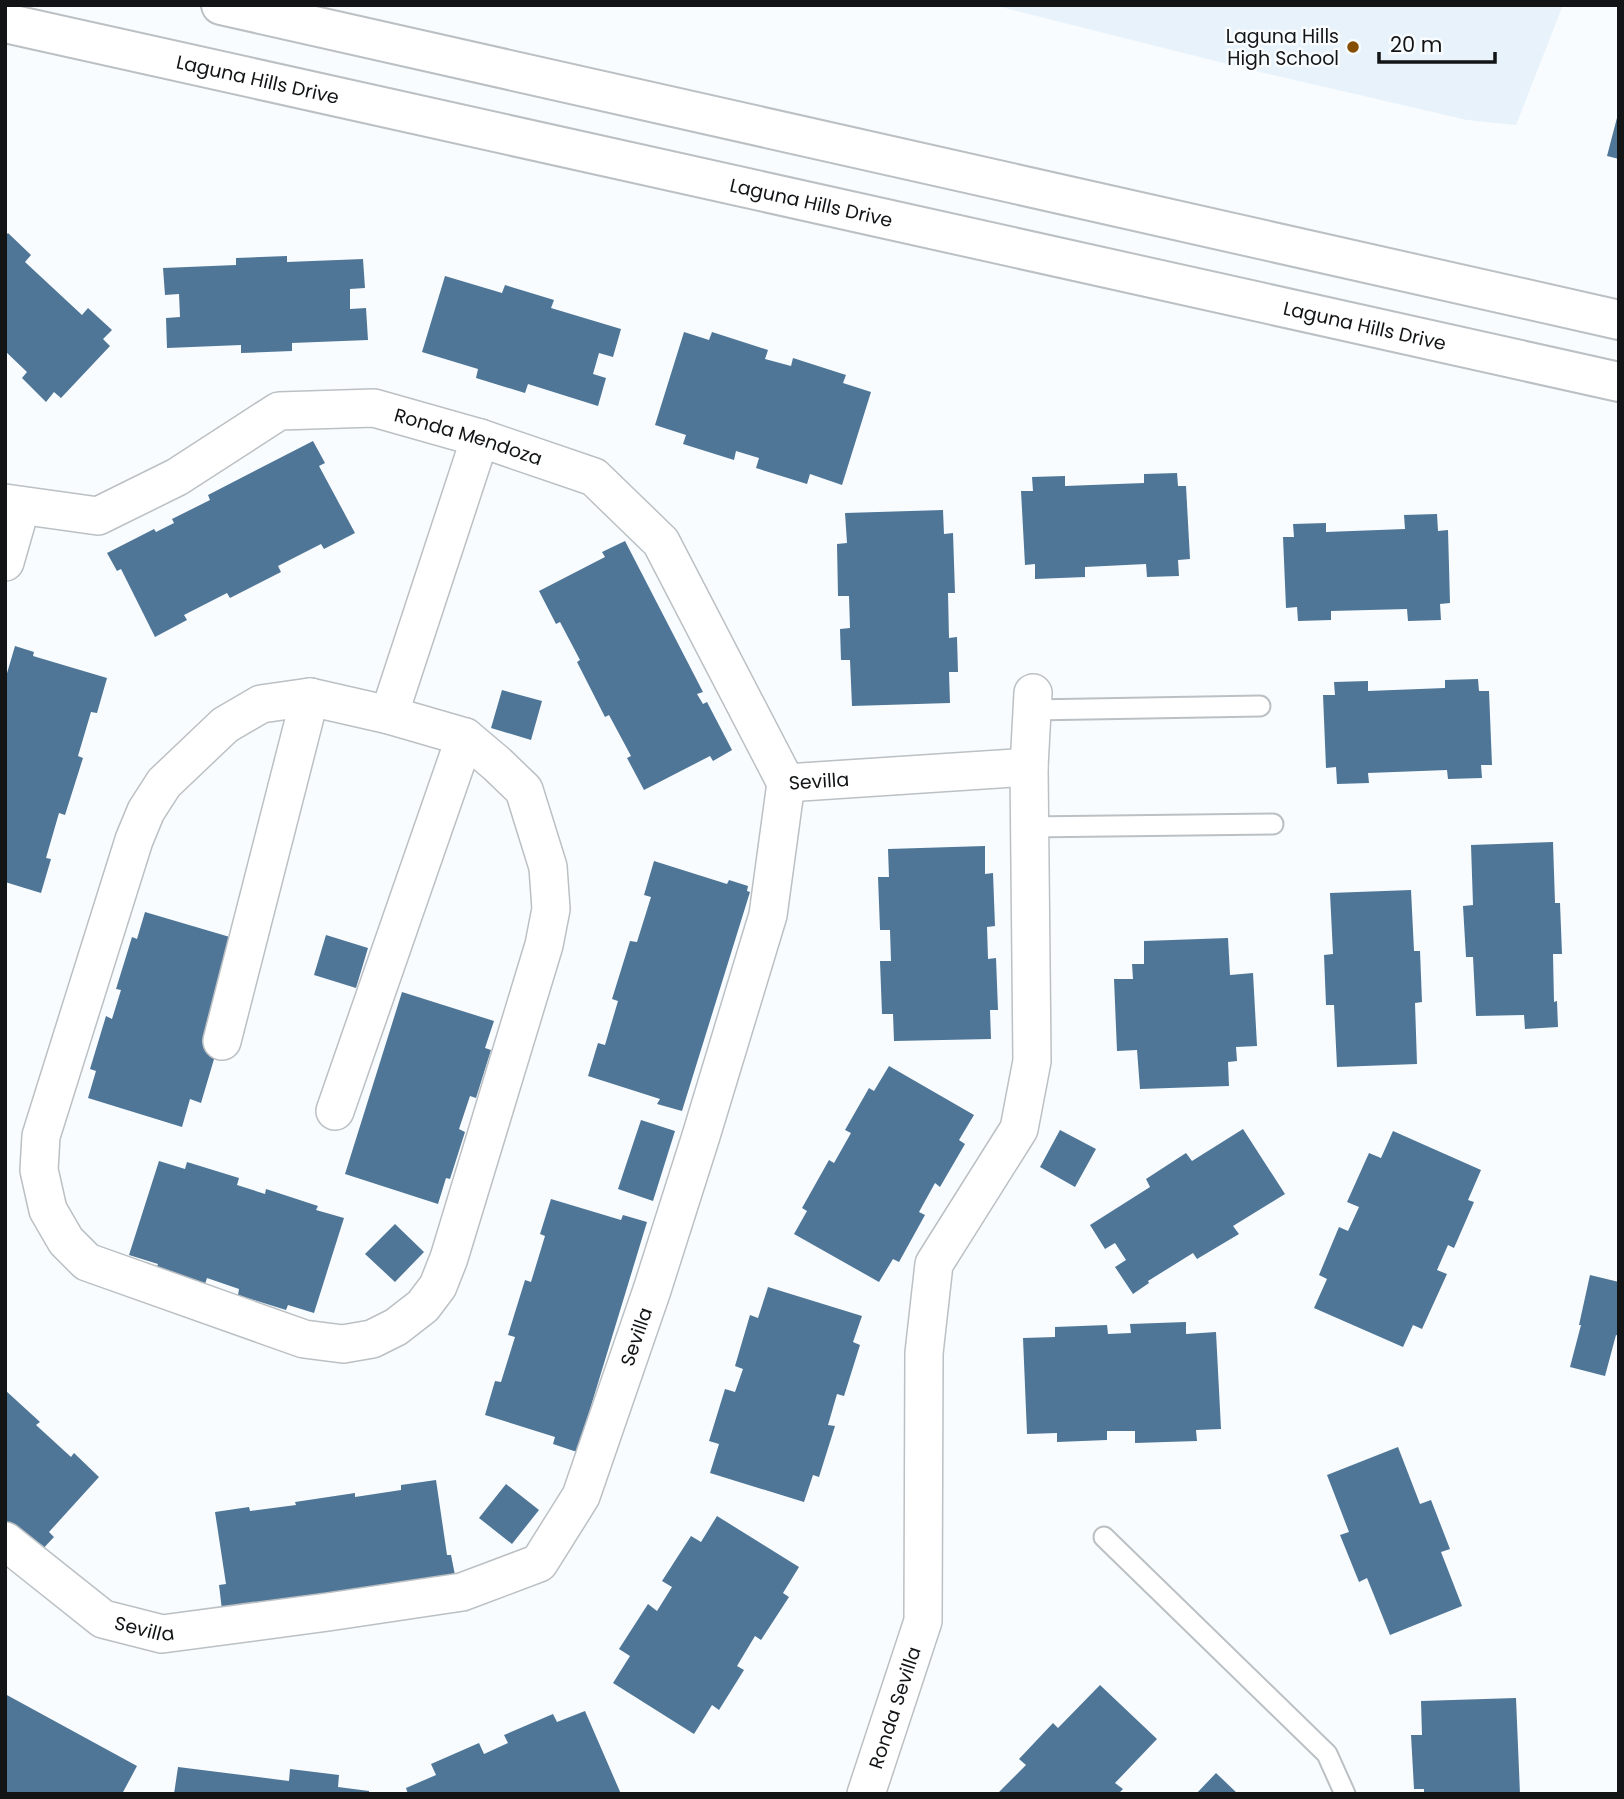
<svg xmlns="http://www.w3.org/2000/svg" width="1624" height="1799" font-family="Poppins,sans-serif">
  <rect width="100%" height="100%" fill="#f8fcff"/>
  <path fill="#e7f2fb" d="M993 5H1563L1516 125 1467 120 1247 69Z"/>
  <path fill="#4f7697" d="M1618 114H1619V159L1607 156Z
    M8 233 31 255 25 262 82 315 88 308 112 330 103 339 110 346 61 398 54 392 46 402 22 378 27 372 5 351V236Z
    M287 256V262L363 259 365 288 350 289V309L366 308 368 340 292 343V351L241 353V345L167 348 166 318 180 317 179 294 165 295 163 268 236 265V258Z
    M445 276 502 293 505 285 554 300 551 308 621 329 613 357 599 353 593 374 606 378 598 406 528 384 525 393 476 378 478 369 422 352Z
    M684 332 709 340 712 332 768 350 765 359 791 366 793 358 846 375 843 383 871 392 842 485 810 474 807 484 756 468 759 458 736 451 734 460 683 444 686 435 655 425Z
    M313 441 325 463 319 466 355 533 324 549 321 544 278 566 281 572 230 598 227 593 184 615 187 620 155 637 121 569 117 571 107 553 154 529 156 532 174 523 172 519 210 500 208 495Z
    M1177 473 1178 486H1186L1190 559 1178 560 1179 576 1147 577 1146 564 1085 567V577L1035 579V564L1025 565 1021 491H1033L1032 477 1065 476V486L1144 483V474Z
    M943 510 944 534 953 533 955 593H948L949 638 957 637 958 672H949L950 703 852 706 850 660H841L840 629 850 628 849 596H838L837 544 847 543 845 513Z
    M1437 514 1438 531 1448 530 1450 603 1440 604 1441 620 1408 621 1407 609 1331 611V620L1298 621 1297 607 1286 608 1283 537H1294L1293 524 1326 523V532L1405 529 1404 515Z
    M625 541 703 692 697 694 703 704 707 702 732 750 713 761 710 756 644 790 627 758 631 756 609 715 605 717 577 662 580 660 560 622 556 624 539 591 605 557 602 552Z
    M15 646 34 652 33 656 107 678 97 713 91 712 78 756 83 758 65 815 59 813 46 858 51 859 41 893 5 882V680Z
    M1478 679 1479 691H1489L1492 765H1481L1482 778 1448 779 1447 770 1368 773 1369 783 1337 784 1336 767 1326 768 1323 695H1335L1334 682 1368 681V691L1445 688V680Z
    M502 690 542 701 531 740 491 728Z
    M1553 842 1555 903H1560L1562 954H1553L1554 1002 1557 1001 1558 1027 1525 1029 1524 1015 1476 1016 1473 957H1466L1463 906 1473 905 1471 845Z
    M985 846V874L993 873 995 926 987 927 988 959 996 958 998 1010H990L991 1039 894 1041 893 1014H882L880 961H891L890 930H880L878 877H889L888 849Z
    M654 861 727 884 729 880 748 886 747 891 750 892 682 1111 657 1104 660 1099 588 1076 598 1043 605 1045 618 1001 612 999 630 941 637 942 651 897 644 895Z
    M1411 890 1414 951H1420L1422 1002 1415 1003 1417 1064 1337 1067 1334 1005H1326L1324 955 1333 954 1330 893Z
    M145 912 240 940 217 1049 201 1103 190 1099 182 1127 88 1098 96 1071 90 1069 106 1016 112 1019 121 990 116 989 132 937 137 939Z
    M326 935 368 948 356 988 314 975Z
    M1228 938 1230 975 1253 973 1257 1046 1236 1047 1237 1061 1228 1062 1229 1086 1140 1089 1137 1050 1117 1051 1114 979H1133L1132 964H1144V941Z
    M402 992 494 1021 485 1048 491 1050 476 1098 470 1096 459 1129 465 1132 450 1179 446 1178 438 1204 345 1174Z
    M889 1066 974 1115 959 1140 965 1144 940 1187 935 1183 919 1212 925 1215 899 1262 893 1259 879 1282 794 1234 807 1211 802 1208 829 1160 834 1163 851 1133 845 1130 869 1088 874 1091Z
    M641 1120 675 1131 653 1201 618 1189Z
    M1243 1129 1285 1194 1233 1226 1239 1234 1197 1259 1193 1253 1148 1281 1149 1283 1133 1294 1115 1267 1126 1260 1115 1243 1105 1249 1090 1225 1150 1187 1146 1179 1186 1153 1192 1161Z
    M1060 1130 1096 1149 1075 1187 1040 1167Z
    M1393 1131 1481 1170 1468 1200 1474 1202 1454 1248 1448 1245 1437 1270 1447 1274 1422 1329 1413 1325 1403 1347 1314 1308 1327 1279 1319 1275 1339 1227 1348 1231 1359 1207 1347 1202 1369 1153 1381 1158Z
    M159 1161 185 1169 187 1162 239 1178 237 1185 265 1194 266 1189 318 1206 316 1210 344 1218 314 1313 288 1305 286 1310 238 1295 239 1289 207 1278 205 1284 156 1269 158 1264 129 1255Z
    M551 1199 621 1220 623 1215 647 1222 577 1452 553 1444 555 1437 485 1415 495 1381 501 1382 515 1337 508 1335 525 1280 531 1282 545 1236 540 1234Z
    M395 1224 424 1252 395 1282 365 1254Z
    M1590 1275 1619 1282V1336L1616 1335 1605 1376 1570 1367 1581 1325H1579Z
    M768 1287 862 1316 853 1342 860 1345 844 1396 837 1394 828 1425 835 1426 819 1477 813 1475 804 1502 710 1473 719 1444 709 1441 725 1389 735 1392 743 1369 735 1366 750 1315 758 1318Z
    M1186 1322V1334L1216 1332 1221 1429 1196 1430 1197 1441 1135 1443V1431H1107V1440L1057 1442V1433L1027 1434 1023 1338 1055 1337V1327L1107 1325 1108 1334 1131 1333 1130 1324Z
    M5 1390 40 1422 36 1425 71 1457 74 1453 99 1477 49 1532 54 1537 38 1554 5 1525Z
    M1398 1447 1420 1504 1431 1500 1450 1549 1441 1552 1462 1606 1390 1635 1367 1578 1359 1582 1340 1535 1349 1532 1327 1475Z
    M436 1480 447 1555H451L455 1575 222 1610 219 1585 226 1584 215 1512 249 1507 250 1511 296 1505 295 1502 355 1493V1497L401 1490V1485Z
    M506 1484 539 1510 512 1544 479 1518Z
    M717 1516 799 1567 783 1593 789 1597 761 1640 755 1636 737 1666 744 1670 719 1710 712 1705 694 1734 613 1683 630 1656 619 1649 648 1604 657 1611 672 1587 662 1581 691 1536 701 1542Z
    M1100 1685 1157 1739 1115 1783 1123 1789 1118 1794H997L1026 1765 1019 1759 1053 1723 1058 1728Z
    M5 1694 137 1766 122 1794H5Z
    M1516 1698 1520 1794H1424V1789H1414L1411 1735H1422L1421 1701Z
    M585 1711 621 1794H408L406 1788 436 1775 431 1764 479 1743 484 1754 508 1743 504 1735 553 1714 557 1722Z
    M178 1767 289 1781 290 1769 339 1775 338 1787 369 1791V1794H174Z
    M1216 1773 1238 1794H1196Z"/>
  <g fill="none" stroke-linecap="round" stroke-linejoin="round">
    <defs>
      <path id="lane" d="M1032 710 1260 706
        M1029 827 1273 824
        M1104 1537 1327 1754 1345 1794"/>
      <g id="street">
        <path id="s1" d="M5 503 98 516 177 477 279 411 374 408 480 438 594 477 661 542 786 783"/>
        <path d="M5 562 21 506"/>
        <path d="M310 697 389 715 465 737 497 764 524 790 548 867 551 909 544 945 449 1258 438 1286 423 1306 396 1327 372 1339 343 1344 304 1339 87 1262 66 1241 48 1210 39 1170 41 1136 134 840 146 811 164 783 225 725 261 704Z"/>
        <path d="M389 715 480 438"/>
        <path id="s2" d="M786 783 1029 767"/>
        <path d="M222 1041 310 697"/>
        <path d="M335 1111 465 737"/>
        <path id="s3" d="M5 1541 103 1619 162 1634 328 1612 462 1592 539 1563 581 1496 652 1290 701 1136 768 915 786 783"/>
        <path id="s4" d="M866 1794 923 1621 924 1353 934 1264 1019 1129 1032 1061 1029 767 1033 693"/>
      </g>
      <g id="secondary">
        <path d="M221 5 1619 320"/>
        <path id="s5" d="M5 23 1619 382"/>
      </g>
    </defs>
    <use href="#lane" stroke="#bbc0c4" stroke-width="23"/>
    <use href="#street" stroke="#bbc0c4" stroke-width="40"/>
    <use href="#secondary" stroke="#bbc0c4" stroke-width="42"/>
    <use href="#lane" stroke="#fff" stroke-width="19"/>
    <use href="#street" stroke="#fff" stroke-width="37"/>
    <use href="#secondary" stroke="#fff" stroke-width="38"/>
  </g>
  <circle fill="#864e00" stroke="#f8fcff" stroke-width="2.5" cx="1353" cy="47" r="7"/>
  <g text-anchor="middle" stroke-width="5" stroke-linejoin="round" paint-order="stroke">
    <g font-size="19" fill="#121416" stroke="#f8fcff" text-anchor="end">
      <text x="1339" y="43">Laguna Hills<tspan x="1339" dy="22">High School</tspan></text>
    </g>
    <g font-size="19" fill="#121416" stroke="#f8fcff">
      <text dy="7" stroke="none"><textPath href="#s5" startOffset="259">Laguna Hills Drive</textPath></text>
      <text dy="7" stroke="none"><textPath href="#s5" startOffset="826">Laguna Hills Drive</textPath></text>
      <text dy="7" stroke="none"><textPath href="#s5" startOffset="1393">Laguna Hills Drive</textPath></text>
      <text dy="7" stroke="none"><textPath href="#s1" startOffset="497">Ronda Mendoza</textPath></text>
      <text dy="7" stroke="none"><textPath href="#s2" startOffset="33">Sevilla</textPath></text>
      <text dy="7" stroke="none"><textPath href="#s3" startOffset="819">Sevilla</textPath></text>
      <text dy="7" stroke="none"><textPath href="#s3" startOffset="168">Sevilla</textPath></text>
      <text dy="7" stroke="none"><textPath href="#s4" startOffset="91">Ronda Sevilla</textPath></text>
    </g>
  </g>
  <rect width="1624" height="1799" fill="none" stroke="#121416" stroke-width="14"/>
  <path d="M1379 52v10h116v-10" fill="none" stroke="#121416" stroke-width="3.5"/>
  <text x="1390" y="52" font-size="21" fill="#121416" stroke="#f8fcff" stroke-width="5" paint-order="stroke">20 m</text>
</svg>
